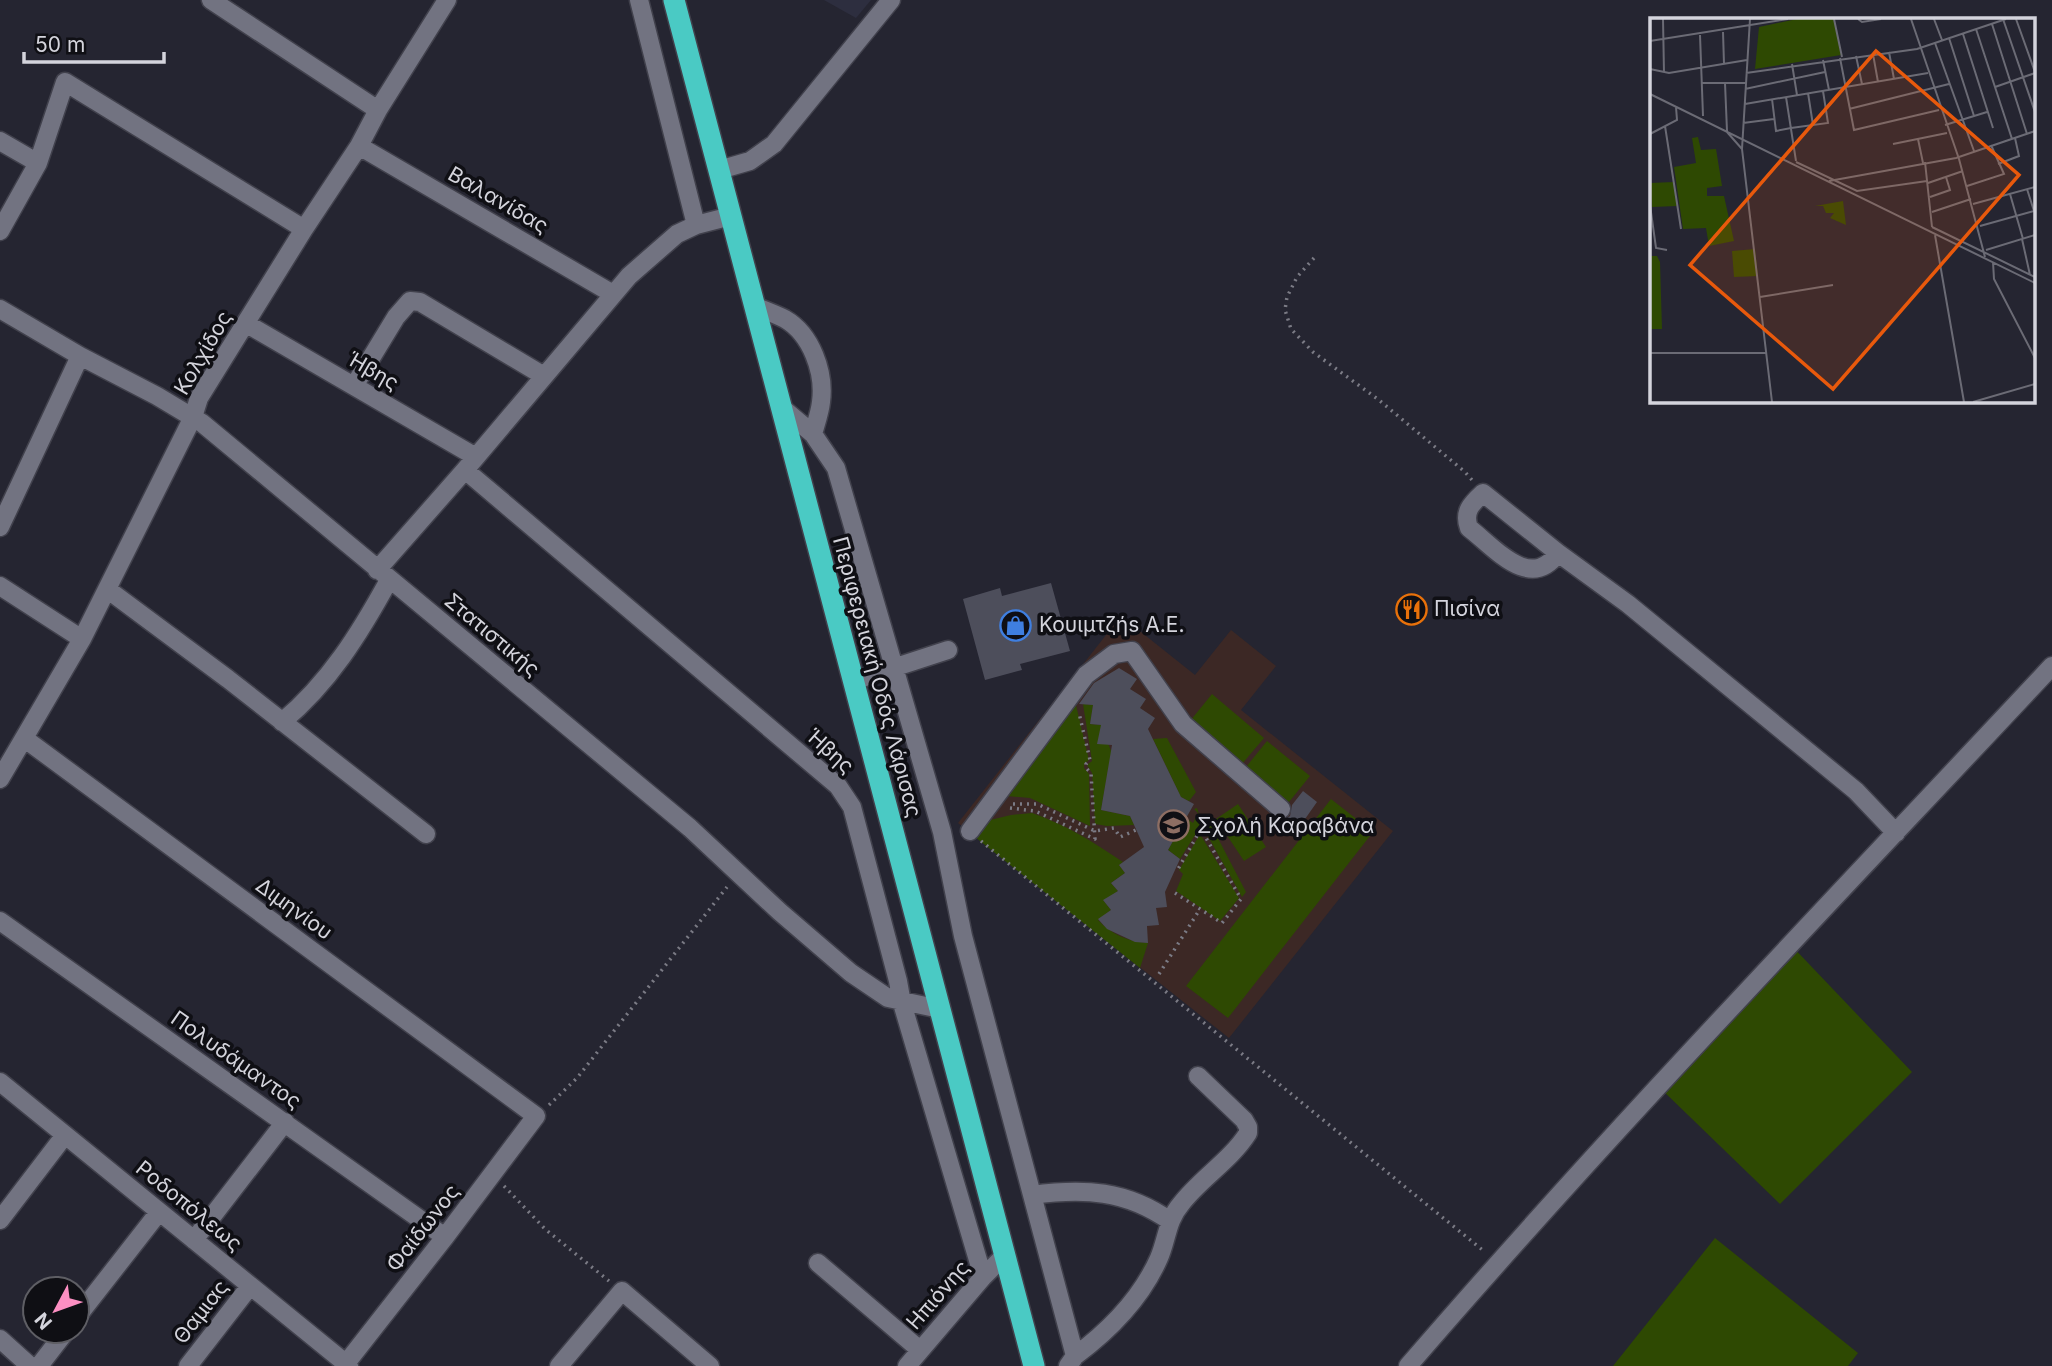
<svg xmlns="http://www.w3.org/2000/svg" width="2052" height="1366" font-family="Inter,sans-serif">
  <rect width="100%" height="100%" fill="#252531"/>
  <path fill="#2d2e3f" d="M824 0H871L856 18Z"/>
  <path fill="#3c2825" d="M1121 616 1195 675 1231 630 1276 666 1241 710 1393 831 1229 1038 958 823Z"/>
  <path fill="#2e4902" d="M1212 694 1264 738 1242 764 1190 721Z
    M1083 704 1093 705 1090 724 1101 725 1113 756 1110 770H1108L1101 810 1130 816 1134 825 1107 826 1095 824 1092 773 1087 765 1092 761Z
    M1076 705 1089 760 1084 764V768L1089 774 1090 826 1030 798 1006 796Z
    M1167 738 1196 792 1189 801 1177 795 1179 793 1153 739Z
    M1267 741 1310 776 1289 802 1246 767Z
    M1331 799 1373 832 1228 1018 1186 986Z
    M1238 804 1266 847 1244 861 1216 819Z
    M1197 808 1202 824 1180 859 1168 850 1186 818 1193 823 1198 813 1194 809Z
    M1032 813C1065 824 1095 843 1123 862L1119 865 1125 873 1111 883 1118 891 1104 901 1111 910 1098 920C1111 934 1129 942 1148 943L1140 968 975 837 986 821 1011 815Z
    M1209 821 1246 892 1242 897 1205 831Z
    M1200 834 1239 898 1220 921 1176 891 1183 874 1179 870Z
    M1789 943 1912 1072 1780 1204 1658 1086Z
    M1715 1238 1858 1353 1848 1366H1613Z"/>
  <path fill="#4d4e5b" d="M1051 583 1070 651 1020 664 1022 670 985 680 963 599 1000 588 1002 596Z
    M1119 668 1137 679 1130 689 1146 699 1140 708 1155 718 1148 729 1181 797 1194 804 1168 850 1180 859 1165 892 1167 907 1156 908 1159 925 1147 926 1148 943 1135 942 1107 929 1098 919 1111 910 1103 900 1118 891 1111 883 1125 873 1119 865 1144 847 1130 816 1101 810 1112 745 1097 744 1101 725 1090 724 1093 705 1079 704 1094 683Z
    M1303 791 1317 802 1298 829 1285 819 1290 816 1292 805Z"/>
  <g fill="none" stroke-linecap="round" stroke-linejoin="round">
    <defs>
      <path id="minor" d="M211 0 378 110
        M639 0 696 225
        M0 141 38 163
        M359 146 613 294
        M719 170 750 161 774 144 891 0
        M0 231 38 163 65 82 304 229
        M754 306C764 310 775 314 785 319 811 334 825 372 821 402 820 412 816 423 813 434
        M0 309 80 356 157 396 202 423 690 828 780 912 851 973 888 998 940 1009
        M247 324 476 457
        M354 386 396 317 410 301 420 302 544 376
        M781 407 813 434 836 468 942 832 963 936 1075 1356 1068 1366
        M465 470 838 786 852 807 898 981 902 1003 983 1277
        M0 527 80 356
        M1558 553C1530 592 1495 548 1469 528 1463 512 1471 504 1483 493L1558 553 1628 604 1856 791 1896 833
        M377 570 465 470 629 276 677 234 696 225 731 216
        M0 586 82 639
        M107 589 228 679 426 834
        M853 681 948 650
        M282 722C329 683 360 633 389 580
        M25 739 536 1116 445 1237 344 1366
        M0 779 82 639 193 417 199 398 304 229 359 146 378 110 447 0
        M970 831 1086 675 1114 654 1132 651 1183 724 1281 809
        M0 921 445 1237
        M0 1082 349 1366
        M1032 1195C1084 1188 1126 1190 1170 1221
        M0 1220 65 1135
        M194 1240 285 1122
        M818 1263 920 1350
        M77 1317 159 1212
        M0 1339 30 1366
        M1075 1356C1110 1330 1141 1299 1159 1258 1167 1240 1167 1220 1181 1204 1200 1179 1231 1160 1248 1133V1127L1244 1120 1198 1076
        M39 1366 66 1331
        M188 1366 250 1286
        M559 1366 622 1291 710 1366
        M907 1366 983 1277 1005 1255
        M1408 1366C1615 1126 1835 898 2052 666"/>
      <path id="highway" d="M674 0 1034 1366"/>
    </defs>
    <use href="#minor" stroke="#41414c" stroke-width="21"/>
    <use href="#highway" stroke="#41414c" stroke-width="24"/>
    <path stroke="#7b7b85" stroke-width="3.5" stroke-dasharray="2 5" stroke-linecap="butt" d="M1314 258 1297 277 1287 297 1285 310 1291 329 1313 352 1379 400 1465 472 1472 480
      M1013 804H1037L1095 831 1114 828 1120 837 1136 830
      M1010 808 1035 811 1095 839 1091 773 1086 768V764L1090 760 1079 713
      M981 841 1485 1252
      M1175 893 1222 923 1241 899 1201 829 1178 869
      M1159 974 1200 909
      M549 1105 577 1078 727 887
      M504 1186 545 1229 609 1281"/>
    <use href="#minor" stroke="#727381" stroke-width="18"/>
    <use href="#highway" stroke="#4acac4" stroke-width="21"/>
  </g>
  <defs>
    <symbol id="restaurant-ring" viewBox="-11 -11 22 22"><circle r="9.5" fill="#0f0f14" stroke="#e8710a" stroke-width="1.5"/><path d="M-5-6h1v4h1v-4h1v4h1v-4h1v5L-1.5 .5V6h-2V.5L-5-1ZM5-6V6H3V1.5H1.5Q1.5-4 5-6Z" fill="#e8710a"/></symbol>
    <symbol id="shop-ring" viewBox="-11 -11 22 22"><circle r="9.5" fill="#0f0f14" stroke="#3f7fe0" stroke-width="1.5"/><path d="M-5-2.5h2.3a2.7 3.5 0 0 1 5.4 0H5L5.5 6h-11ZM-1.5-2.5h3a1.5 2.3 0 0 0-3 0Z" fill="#3f7fe0"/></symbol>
    <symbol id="school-ring" viewBox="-11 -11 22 22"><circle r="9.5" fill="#0f0f14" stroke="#8d6e63" stroke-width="1.5"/><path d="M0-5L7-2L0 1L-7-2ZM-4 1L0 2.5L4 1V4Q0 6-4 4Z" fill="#8d6e63"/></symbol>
  </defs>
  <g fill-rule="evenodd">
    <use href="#restaurant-ring" x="1394" y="592" width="35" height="35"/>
    <use href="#shop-ring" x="998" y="608" width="35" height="35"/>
    <use href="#school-ring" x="1156" y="808" width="35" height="35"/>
  </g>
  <g text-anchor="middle" stroke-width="7" stroke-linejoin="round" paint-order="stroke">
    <g font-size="21" fill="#d4d4dc" stroke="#0f0f14">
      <text transform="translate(498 200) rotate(30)" y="7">Βαλανίδας</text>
      <text transform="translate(203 353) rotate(-60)" y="7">Κολχίδος</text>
      <text transform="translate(373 371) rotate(30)" y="7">Ήβης</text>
      <text transform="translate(492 635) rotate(40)" y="7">Στατιστικής</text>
      <text transform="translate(877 677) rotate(75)" y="7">Περιφερειακή Οδός Λάρισας</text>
      <text transform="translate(830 751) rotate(42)" y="7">Ήβης</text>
      <text transform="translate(294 909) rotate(36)" y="7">Διμηνίου</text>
      <text transform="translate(236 1060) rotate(35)" y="7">Πολυδάμαντος</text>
      <text transform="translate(189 1206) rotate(39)" y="7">Ροδοπόλεως</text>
      <text transform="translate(423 1228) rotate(-52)" y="7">Φαίδωνος</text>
      <text transform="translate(938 1295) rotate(-49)" y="7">Ηπιόνης</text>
      <text transform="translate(201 1312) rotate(-52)" y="7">Θαμιας</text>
    </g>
    <g font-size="21" fill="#d4d4dc" stroke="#0f0f14" text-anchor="start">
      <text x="1434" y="616">Πισίνα</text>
      <text x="1039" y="632">Κουιμτζήs Α.Ε.</text>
      <text x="1197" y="833">Σχολή Καραβάνα</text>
    </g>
  </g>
  <g transform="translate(1650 18)">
    <rect width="385" height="385" fill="#252531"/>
    <path d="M147 1H184L191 37 105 51 109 9ZM48 119 51 132 66 131 72 168 57 170V178H74L84 223 59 228 56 210 33 211 24 149 46 145 42 120ZM24 164 27 188 2 189 0 165ZM193 183 196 207 180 200 184 195H176L173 188H165ZM105 231 108 258 84 259 82 233ZM0 238H7L10 244 12 311H0Z" fill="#2e4902"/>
    <path fill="none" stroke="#6b6b75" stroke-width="2" d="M13 1 14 55M100 1 92 131 122 384M184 1 192 39M208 1 212 4 231 1M261 1 309 141 335 239M284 1 292 22M353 1 385 94M366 1 385 54M342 6 377 116M326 11 362 121M73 14 74 46M313 16 343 110M50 17 53 98M299 20 324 98M0 23 138 1M285 25 324 133M239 34 244 61M223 36 228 64M206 38 212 66M190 40 204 112 289 92M173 42 179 72M142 46 147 77M0 51 19 55 97 42M96 55 267 31 356 1M51 65H96M75 65 77 113M345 69 385 55M95 71 175 54M158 75 163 107M0 76 385 265M136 79 146 143M122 81 126 113 141 110 178 105 173 73M95 86 278 55M199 91 299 66M93 105 124 101M295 107 337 94M15 108 31 211M77 114 92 131M0 116 27 102 26 89M268 121 273 145M243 126 297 115M146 144 207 173 277 163M275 144 282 209M348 146 369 138 365 120M179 163 306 140 385 113M278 165 313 153M317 168 354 156 341 127M377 171 384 193M360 176 373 221M280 179 300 172 296 159M323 186 385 169M0 187 6 230 17 232M282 194 321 181M330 208 384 193M282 209 385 259M285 217 314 384M372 221 380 257M336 232 385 217M343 244 344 261 385 340M110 279 183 267M0 335H116M323 384 385 366"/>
    <path fill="#e8590c" fill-opacity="0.15" stroke="#e8590c" stroke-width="3.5" d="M226 33 369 157 183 371 40 247Z"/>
    <rect width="385" height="385" fill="none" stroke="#d4d4dc" stroke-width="3.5"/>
  </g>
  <g transform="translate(56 1310) rotate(229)"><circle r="33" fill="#0f0f14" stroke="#5e5e64" stroke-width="2"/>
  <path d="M0-5L12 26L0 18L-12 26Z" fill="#fc8fc2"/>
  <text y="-10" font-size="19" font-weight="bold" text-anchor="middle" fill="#d4d4dc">N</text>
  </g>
  <path d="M24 52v10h140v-10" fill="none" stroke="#d4d4dc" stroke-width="3.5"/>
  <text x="35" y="52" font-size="21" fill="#d4d4dc" stroke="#0f0f14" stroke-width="5" paint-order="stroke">50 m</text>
</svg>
